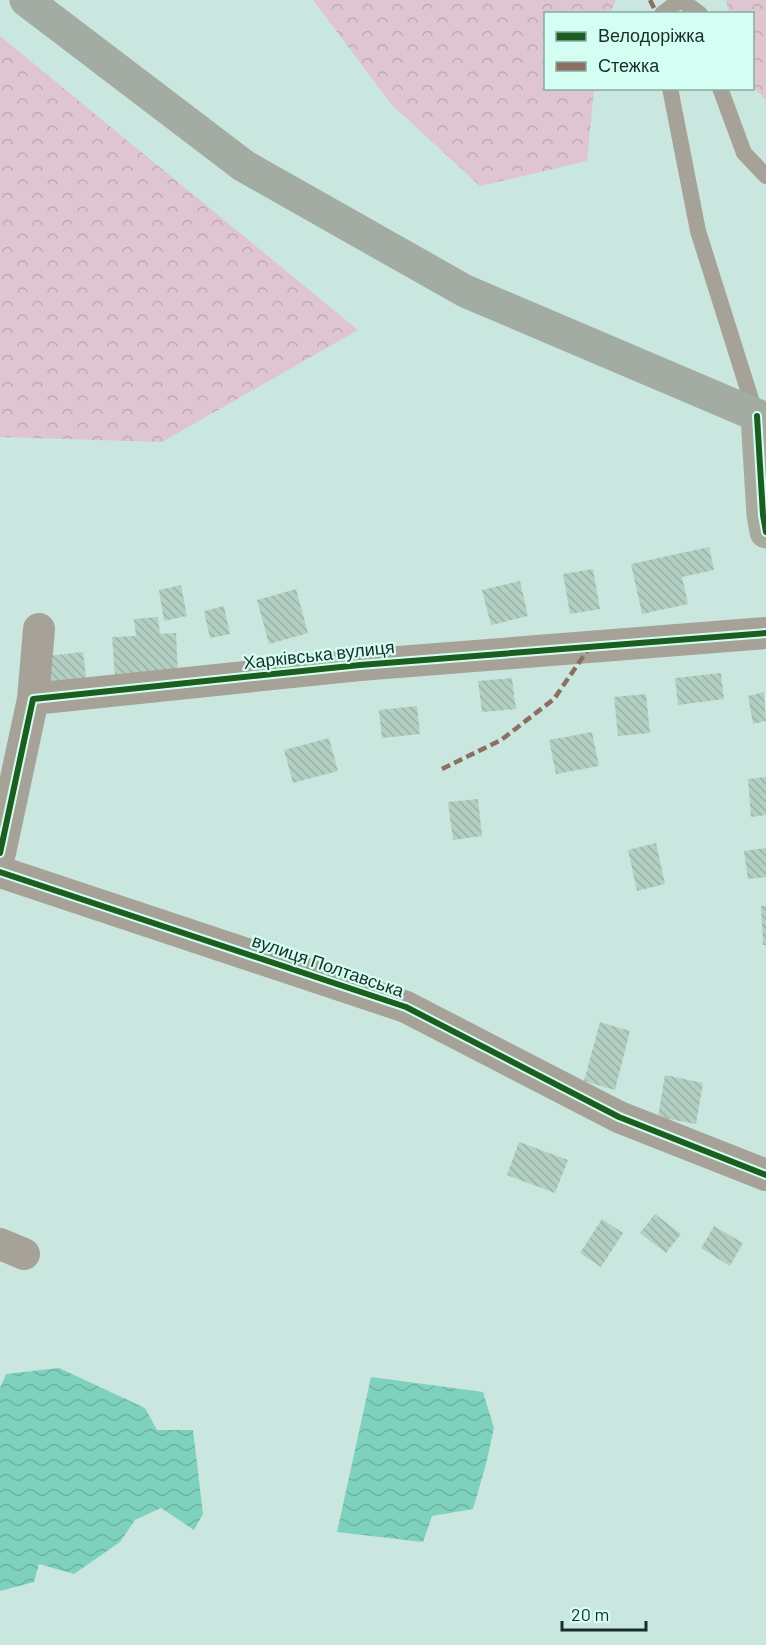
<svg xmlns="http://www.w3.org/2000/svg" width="766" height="1645" font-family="Barlow,sans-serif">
  <defs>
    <pattern id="forest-crowns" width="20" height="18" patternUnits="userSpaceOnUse" patternTransform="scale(1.5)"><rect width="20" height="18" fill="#dfc5d0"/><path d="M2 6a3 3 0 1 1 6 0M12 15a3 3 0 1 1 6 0" fill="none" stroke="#bfaab3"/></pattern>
    <pattern id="water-waves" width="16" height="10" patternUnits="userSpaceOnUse" patternTransform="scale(1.5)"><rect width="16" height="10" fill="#7ed1bd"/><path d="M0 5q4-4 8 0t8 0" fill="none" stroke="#6cb4a2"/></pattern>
    <pattern id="building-back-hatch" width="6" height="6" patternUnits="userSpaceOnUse" patternTransform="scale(1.5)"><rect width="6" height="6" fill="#b3cfc2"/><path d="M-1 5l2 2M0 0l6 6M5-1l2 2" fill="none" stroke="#99b2a7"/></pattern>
  </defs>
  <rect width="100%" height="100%" fill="#cae7df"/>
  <path fill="url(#forest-crowns)" d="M313 0H616L610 13 546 14V88L594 89 587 161 480 186 391 104Z
    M726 0H766V100L753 87 752 14 729 13Z
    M0 36 358 330 162 442 0 437Z"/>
  <path fill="url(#water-waves)" d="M59 1368 145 1408 157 1430H193L203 1514 194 1530 161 1508 135 1520 120 1542 74 1574 39 1564 34 1582 0 1591V1388L6 1374Z
    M371 1377 483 1392 494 1428 486 1464 473 1509 432 1516 423 1542 337 1532Z"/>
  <path fill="url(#building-back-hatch)" d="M709 547 714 570 682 577 688 604 642 614 631 564Z
    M593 569 600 609 570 614 563 574Z
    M520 581 528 616 491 625 482 590Z
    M181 585 187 616 164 621 159 590Z
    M296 589 308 633 269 644 257 600Z
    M224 606 230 634 210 638 204 611Z
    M158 617 160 634 176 633 178 673 115 677 112 637 136 636 134 619Z
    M83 652 87 684 50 688 47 656Z
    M721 673 724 699 678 705 675 678Z
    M512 678 516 709 482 712 478 681Z
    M764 692 766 721 753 724 748 696Z
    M646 694 650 733 618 736 614 697Z
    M417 706 420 734 382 738 379 710Z
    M592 732 599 766 556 774 549 740Z
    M329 738 338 771 293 783 284 750Z
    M766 777V815L751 817 748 779Z
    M478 799 482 836 453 840 448 802Z
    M656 843 665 884 637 891 628 850Z
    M766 848V877L748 879 744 851Z
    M761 906H766V945H763Z
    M600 1022 630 1031 615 1090 584 1081Z
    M665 1075 703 1083 696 1124 658 1117Z
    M519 1142 568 1160 555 1193 507 1175Z
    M655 1214 681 1234 666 1253 640 1233Z
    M602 1219 623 1233 601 1267 580 1253Z
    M714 1226 743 1243 730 1266 701 1248Z"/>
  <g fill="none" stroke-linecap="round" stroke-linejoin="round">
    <path stroke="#a6a298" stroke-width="16" d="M681 0 700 14
      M662 14 680 0
      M670 88 698 231 756 415
      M720 88 744 153 766 176"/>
    <path stroke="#a6a298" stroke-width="32" d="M33 699 39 629
      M0 853 33 699 360 665 766 633
      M0 872 406 1007 619 1117 766 1175
      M0 1244 24 1254"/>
    <path stroke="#a6ab9e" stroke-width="33" d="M757 416 763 515 766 532"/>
    <path stroke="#a2aca3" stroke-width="33" d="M26 0 244 166 465 291 766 419"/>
    <path stroke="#8d6e63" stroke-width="4.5" stroke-dasharray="9 4.5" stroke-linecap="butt" d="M650 0 657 14
      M442 769 501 740 554 699 589 648"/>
    <defs>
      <path id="cycleway" d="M757 416 763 515 766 532
        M0 853 33 699 360 665 766 633
        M0 872 406 1007 619 1117 766 1175"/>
    </defs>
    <use href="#cycleway" stroke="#d4fef2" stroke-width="10"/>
    <use href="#cycleway" stroke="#1b5e20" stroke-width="6"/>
  </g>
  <g text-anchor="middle" stroke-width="4.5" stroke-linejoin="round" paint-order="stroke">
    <g font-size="18" fill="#192e28" stroke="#d4fef2">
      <text transform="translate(319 655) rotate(-6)" y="6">Харківська вулиця</text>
      <text transform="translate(328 966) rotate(19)" y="6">вулиця Полтавська</text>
    </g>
  </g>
  <rect x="544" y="12" width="210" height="78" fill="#d4fef2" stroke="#89aba1" stroke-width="1.5"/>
  <rect x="556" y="32" width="30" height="9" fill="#1b5e20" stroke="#89aba1" stroke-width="1.5"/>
  <text x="598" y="42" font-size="18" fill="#192e28">Велодоріжка</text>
  <rect x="556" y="62" width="30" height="9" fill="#8d6e63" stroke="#89aba1" stroke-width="1.5"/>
  <text x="598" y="72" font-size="18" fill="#192e28">Стежка</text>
  <path d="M562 1621v9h84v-9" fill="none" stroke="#192e28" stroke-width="3"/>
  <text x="571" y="1621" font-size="18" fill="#192e28" stroke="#d4fef2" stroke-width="4.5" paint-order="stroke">20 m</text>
</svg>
